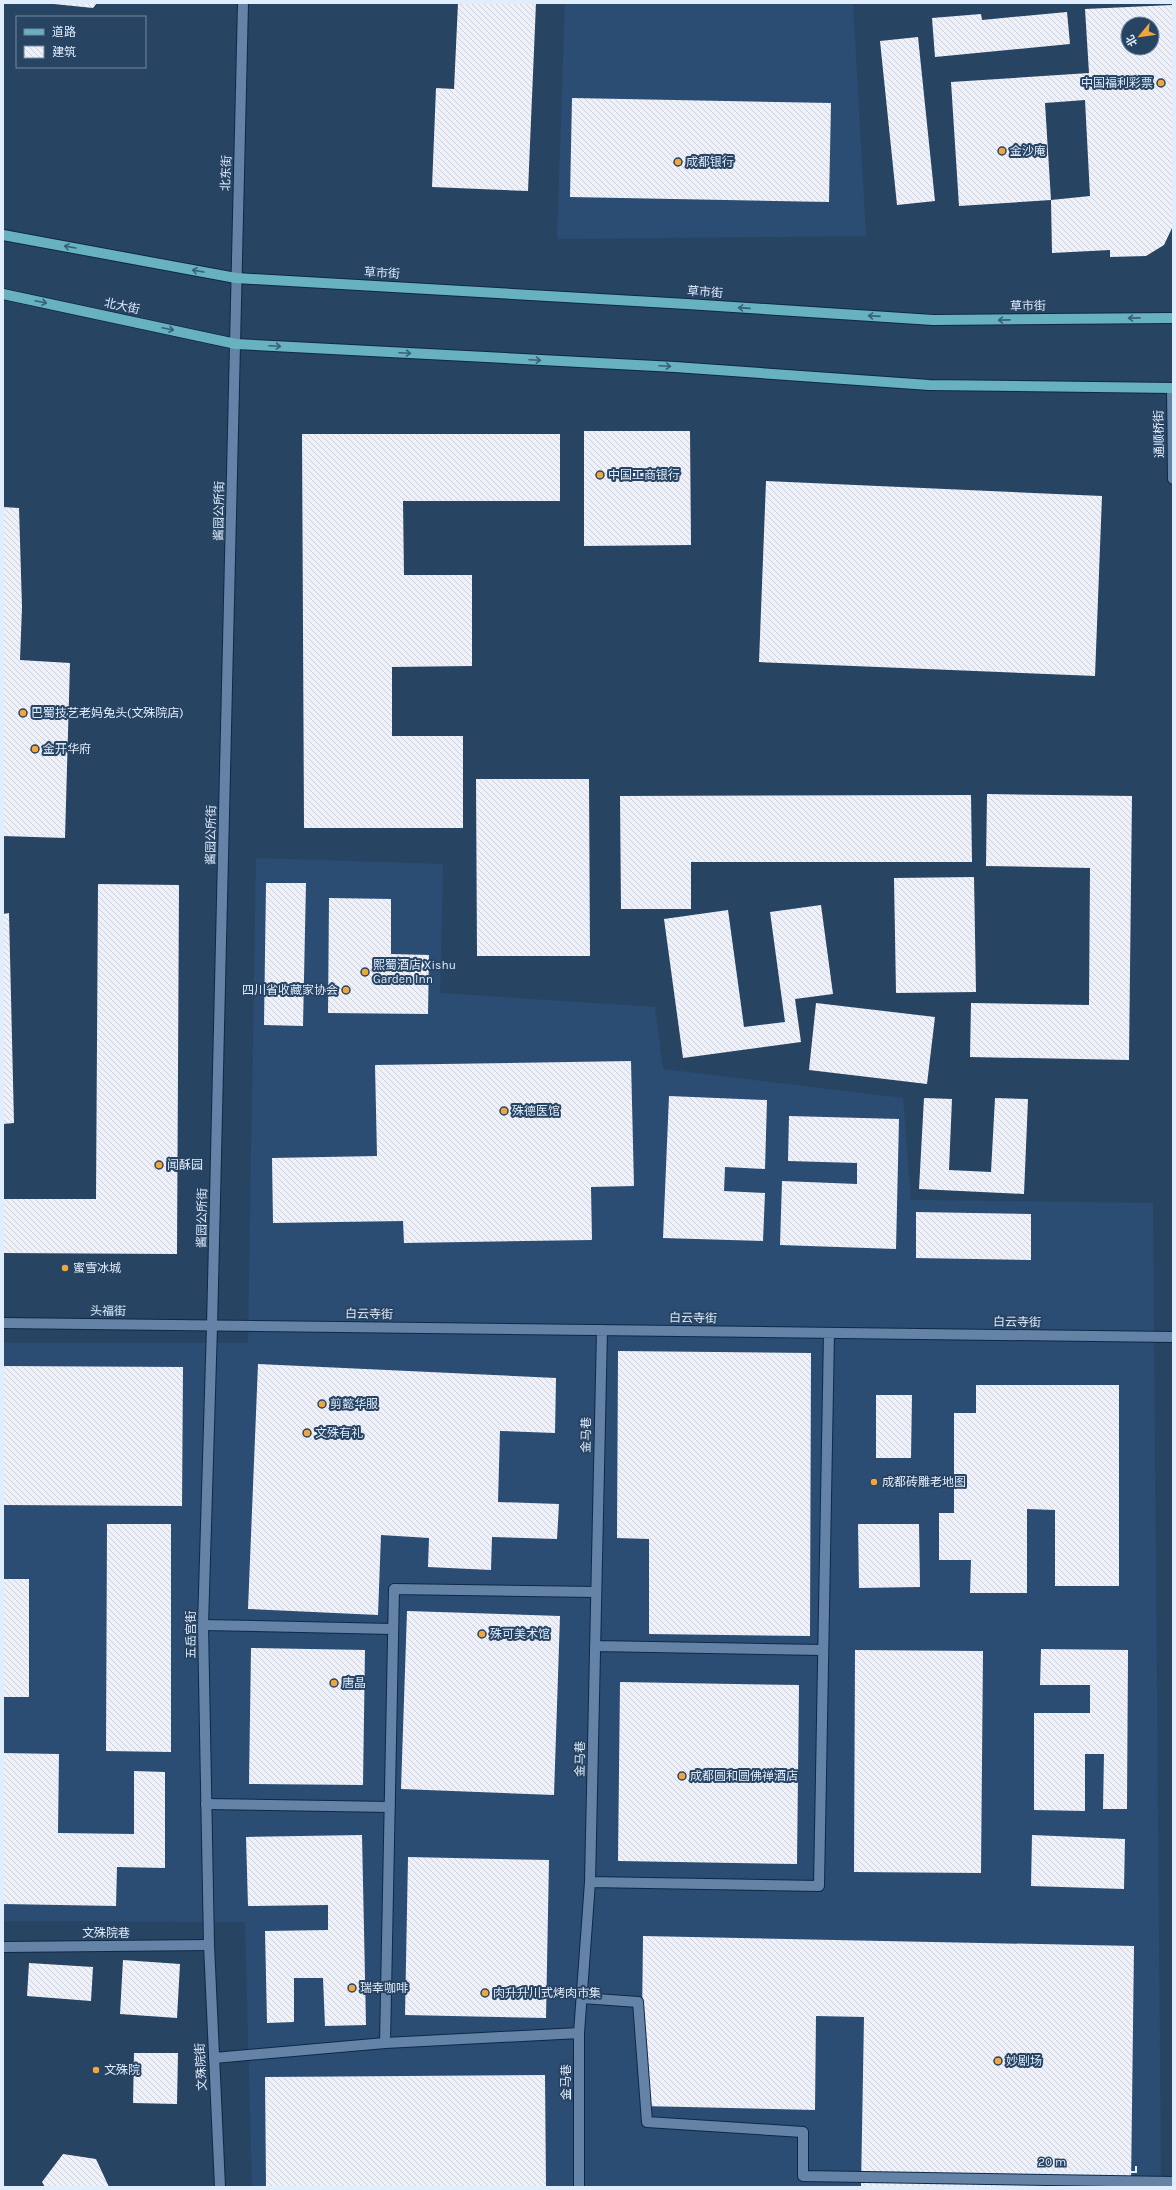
<svg xmlns="http://www.w3.org/2000/svg" width="1176" height="2190" font-family="Karla,'Noto Sans SC',sans-serif">
  <defs>
    <pattern id="building-back-hatch" width="6" height="6" patternUnits="userSpaceOnUse"><rect width="6" height="6" fill="#eef1fa"/><path d="M-1 5l2 2M0 0l6 6M5-1l2 2" fill="none" stroke="#cccfd7"/></pattern>
  </defs>
  <rect width="100%" height="100%" fill="#284463"/>
  <path fill="#2c4d73" d="M565 3H853L866 236 557 239Z
    M256 858 443 864 440 993 655 1007 663 1069 903 1098 911 1200 1153 1203 1161 2187H252L245 1922 3 1921V1343H248Z"/>
  <path fill="url(#building-back-hatch)" fill-rule="evenodd" d="M44 3H97L93 8Z
    M458 3H536L528 191 432 187 436 88 454 89Z
    M1172 5 1173 210 1172 228 1164 245 1146 256 1110 257V250L1052 253 1051 200 959 206 951 82 1089 73 1085 9ZM1128 24H1152V48H1128ZM1085 100 1090 196 1051 200 1045 103Z
    M1067 12 1070 44 935 57 932 18 981 14 982 20Z
    M918 37 935 201 897 205 880 41Z
    M572 98 831 103 829 202 570 197Z
    M584 431H690L691 545 584 546Z
    M302 434H560V501H403L404 575H472V666L392 667V736H463V828H304Z
    M766 481 1102 496 1095 676 759 662Z
    M3 507 19 508 22 607 20 660 70 663 65 838 3 836Z
    M476 779H589L590 956H477Z
    M987 794 1132 796 1129 1060 970 1057 971 1003 1089 1005 1090 868 986 866Z
    M971 795 972 862H691V909H621L620 796Z
    M974 877 976 992 896 993 894 878Z
    M266 883H306L303 1026 264 1025Z
    M98 884 179 885 177 1254 3 1253V1199H96Z
    M329 898 391 899V954L429 955 428 1014 328 1013Z
    M821 905 833 994 795 999 801 1042 683 1058 664 919 728 910 744 1027 785 1022 770 912Z
    M9 913 14 1123 3 1124V914Z
    M816 1003 935 1017 927 1084 809 1070Z
    M631 1061 634 1186 591 1187 592 1240 404 1243 403 1221 273 1223 272 1158 377 1156 375 1065Z
    M669 1096 767 1100 765 1169 725 1167 724 1191 765 1193 763 1241 663 1238Z
    M924 1098 952 1099 949 1170 991 1172 995 1098 1028 1099 1024 1194 919 1189Z
    M789 1116 899 1119 896 1249 780 1245 782 1181 857 1184V1163L788 1161Z
    M916 1212 1031 1214V1260L916 1258Z
    M618 1351 811 1353 810 1636 649 1634V1539L617 1538Z
    M258 1364 556 1378 555 1433 500 1431 498 1502 559 1504 557 1539 492 1537 491 1570 428 1567 429 1538 381 1535 378 1615 248 1609Z
    M3 1366 183 1367 182 1506 3 1505Z
    M976 1385H1119V1586H1055V1510L1027 1509V1593H970L971 1560H939V1513H954V1413H976Z
    M876 1395H912L911 1458H876Z
    M107 1524H171V1752L106 1751Z
    M858 1524H919L920 1587 859 1588Z
    M3 1579H29V1697H3Z
    M407 1611 560 1616 554 1795 401 1789Z
    M251 1648 365 1650 363 1785 249 1784Z
    M1041 1649 1128 1650 1127 1809H1103L1104 1754H1085V1811L1034 1810V1713H1090V1685H1040Z
    M855 1650 983 1651 981 1873 854 1872Z
    M620 1682 799 1685 797 1864 618 1861Z
    M3 1753 59 1754 58 1833 134 1834V1771L165 1772V1868L117 1867 116 1906 3 1904Z
    M362 1835 366 2025 325 2026 323 1978H294V2022L267 2023 265 1931 328 1930V1905L248 1906 246 1837Z
    M1032 1835 1125 1839 1124 1889 1031 1886Z
    M408 1857 549 1860 546 2018 405 2015Z
    M643 1936 1134 1946 1131 2187H861L864 2017 816 2016 815 2110 641 2106Z
    M123 1960 180 1964 177 2018 120 2014Z
    M29 1963 93 1967 91 2001 27 1996Z
    M134 2053H178L177 2104 133 2103Z
    M545 2075 546 2187H266L265 2077Z
    M63 2154 96 2159 109 2187H45L42 2182Z"/>
  <g fill="none" stroke-linecap="round" stroke-linejoin="round">
    <defs>
      <path id="street" d="M1172 388 1173 479
        M3 1323 1173 1337
        M203 1625 393 1629
        M595 1646 823 1650
        M206 1804 390 1807
        M590 1882 819 1886 829 1333
        M3 1947 209 1945
        M582 1998 638 2002 647 2122 803 2132V2176L1173 2182
        M385 2043 394 1589 596 1592
        M214 2058 385 2043 579 2033
        M579 2187V2033L590 1882 602 1330"/>
      <path id="secondary" d="M220 2187 209 1945 203 1625 212 1326 243 3"/>
      <path id="primary" d="M3 235 236 278 687 304 933 320 1173 318
        M3 294 236 344 675 367 929 385 1173 388"/>
    </defs>
    <use href="#street" stroke="#0e2947" stroke-width="12"/>
    <use href="#secondary" stroke="#0e2947" stroke-width="12"/>
    <use href="#primary" stroke="#0e2947" stroke-width="12"/>
    <use href="#street" stroke="#6583a6" stroke-width="10"/>
    <use href="#secondary" stroke="#6583a6" stroke-width="10"/>
    <use href="#primary" stroke="#67b2be" stroke-width="10"/>
  </g>
  <defs><path id="oneway-shaft" d="M-6 0H5M1.5-3L5.5 0L1.5 3" fill="none" stroke-width="1.6" stroke-linecap="round" stroke-linejoin="round"/></defs>
  <g stroke="#38607a">
    <use href="#oneway-shaft" transform="translate(70 247) rotate(-170)"/>
    <use href="#oneway-shaft" transform="translate(198 271) rotate(-170)"/>
    <use href="#oneway-shaft" transform="translate(41 302) rotate(12)"/>
    <use href="#oneway-shaft" transform="translate(744 308) rotate(-176)"/>
    <use href="#oneway-shaft" transform="translate(874 316) rotate(-176)"/>
    <use href="#oneway-shaft" transform="translate(1134 318) rotate(179)"/>
    <use href="#oneway-shaft" transform="translate(1004 320) rotate(179)"/>
    <use href="#oneway-shaft" transform="translate(168 329) rotate(12)"/>
    <use href="#oneway-shaft" transform="translate(275 346) rotate(3)"/>
    <use href="#oneway-shaft" transform="translate(405 353) rotate(3)"/>
    <use href="#oneway-shaft" transform="translate(535 360) rotate(3)"/>
    <use href="#oneway-shaft" transform="translate(665 366) rotate(3)"/>
  </g>
  <g fill="#efa73d" stroke="#284463" stroke-width="1.5">
    <circle cx="1161" cy="83" r="4"/>
    <circle cx="1002" cy="151" r="4"/>
    <circle cx="678" cy="162" r="4"/>
    <circle cx="600" cy="475" r="4"/>
    <circle cx="23" cy="713" r="4"/>
    <circle cx="35" cy="749" r="4"/>
    <circle cx="365" cy="972" r="4"/>
    <circle cx="346" cy="990" r="4"/>
    <circle cx="504" cy="1111" r="4"/>
    <circle cx="159" cy="1165" r="4"/>
    <circle cx="65" cy="1268" r="4"/>
    <circle cx="322" cy="1404" r="4"/>
    <circle cx="307" cy="1433" r="4"/>
    <circle cx="874" cy="1482" r="4"/>
    <circle cx="482" cy="1634" r="4"/>
    <circle cx="334" cy="1683" r="4"/>
    <circle cx="682" cy="1776" r="4"/>
    <circle cx="352" cy="1988" r="4"/>
    <circle cx="485" cy="1993" r="4"/>
    <circle cx="998" cy="2061" r="4"/>
    <circle cx="96" cy="2070" r="4"/>
  </g>
  <g text-anchor="middle" stroke-width="4" stroke-linejoin="round" paint-order="stroke">
    <g font-size="12" fill="#e0edfd" stroke="#284463" text-anchor="start">
      <text x="1153" y="87" text-anchor="end">中国福利彩票</text>
      <text x="1010" y="155">金沙庵</text>
      <text x="686" y="166">成都银行</text>
      <text x="608" y="479">中国工商银行</text>
      <text x="31" y="717">巴蜀技艺老妈兔头(文殊院店)</text>
      <text x="43" y="753">金开华府</text>
      <text x="373" y="969">熙蜀酒店 Xishu<tspan x="373" dy="14">Garden Inn</tspan></text>
      <text x="338" y="994" text-anchor="end">四川省收藏家协会</text>
      <text x="512" y="1115">殊德医馆</text>
      <text x="167" y="1169">闻酥园</text>
      <text x="73" y="1272">蜜雪冰城</text>
      <text x="330" y="1408">剪懿华服</text>
      <text x="315" y="1437">文殊有礼</text>
      <text x="882" y="1486">成都砖雕老地图</text>
      <text x="490" y="1638">殊可美术馆</text>
      <text x="342" y="1687">唐晶</text>
      <text x="690" y="1780">成都圆和圆佛禅酒店</text>
      <text x="360" y="1992">瑞幸咖啡</text>
      <text x="493" y="1997">肉升升川式烤肉市集</text>
      <text x="1006" y="2065">妙剧场</text>
      <text x="104" y="2074">文殊院</text>
    </g>
    <g font-size="12" fill="#e0edfd" stroke="#284463">
      <text transform="translate(226 173) rotate(-88)" y="4">北东街</text>
      <text transform="translate(382 273) rotate(3)" y="4">草市街</text>
      <text transform="translate(705 292) rotate(4)" y="4">草市街</text>
      <text transform="translate(122 306) rotate(12)" y="4">北大街</text>
      <text transform="translate(1028 306) rotate(-1)" y="4">草市街</text>
      <text transform="translate(1159 434) rotate(-91)" y="4">通顺桥街</text>
      <text transform="translate(219 511) rotate(-89)" y="4">酱园公所街</text>
      <text transform="translate(211 835) rotate(-89)" y="4">酱园公所街</text>
      <text transform="translate(202 1218) rotate(-89)" y="4">酱园公所街</text>
      <text transform="translate(108 1311) rotate(1)" y="4">头福街</text>
      <text transform="translate(369 1314) rotate(1)" y="4">白云寺街</text>
      <text transform="translate(693 1318) rotate(1)" y="4">白云寺街</text>
      <text transform="translate(1017 1322) rotate(1)" y="4">白云寺街</text>
      <text transform="translate(586 1435) rotate(-89)" y="4">金马巷</text>
      <text transform="translate(191 1635) rotate(-90)" y="4">五岳宫街</text>
      <text transform="translate(580 1759) rotate(-89)" y="4">金马巷</text>
      <text x="106" y="1937">文殊院巷</text>
      <text transform="translate(201 2067) rotate(-93)" y="4">文殊院街</text>
      <text transform="translate(566 2082) rotate(-90)" y="4">金马巷</text>
    </g>
  </g>
  <rect width="1176" height="2190" fill="none" stroke="#e0edfd" stroke-width="8"/>
  <rect x="16" y="16" width="130" height="52" fill="#284463" stroke="#7288a1"/>
  <rect x="24" y="29" width="20" height="6" fill="#67b2be" stroke="#7288a1"/>
  <text x="52" y="36" font-size="12" fill="#e0edfd">道路</text>
  <rect x="24" y="46" width="20" height="12" fill="url(#building-back-hatch)" stroke="#7288a1"/>
  <text x="52" y="56" font-size="12" fill="#e0edfd">建筑</text>
  <g transform="translate(1140 36) rotate(241)"><circle r="19" fill="#284463" stroke="#7288a1"/>
  <path d="M0-3L7 15L0 10L-7 15Z" fill="#efa73d"/>
  <text y="-6" font-size="11" font-weight="bold" text-anchor="middle" fill="#e0edfd">北</text>
  </g>
  <path d="M1032 2166v6h104v-6" fill="none" stroke="#e0edfd" stroke-width="2"/>
  <text x="1038" y="2166" font-size="12" fill="#e0edfd" stroke="#284463" stroke-width="3" paint-order="stroke">20 m</text>
</svg>
